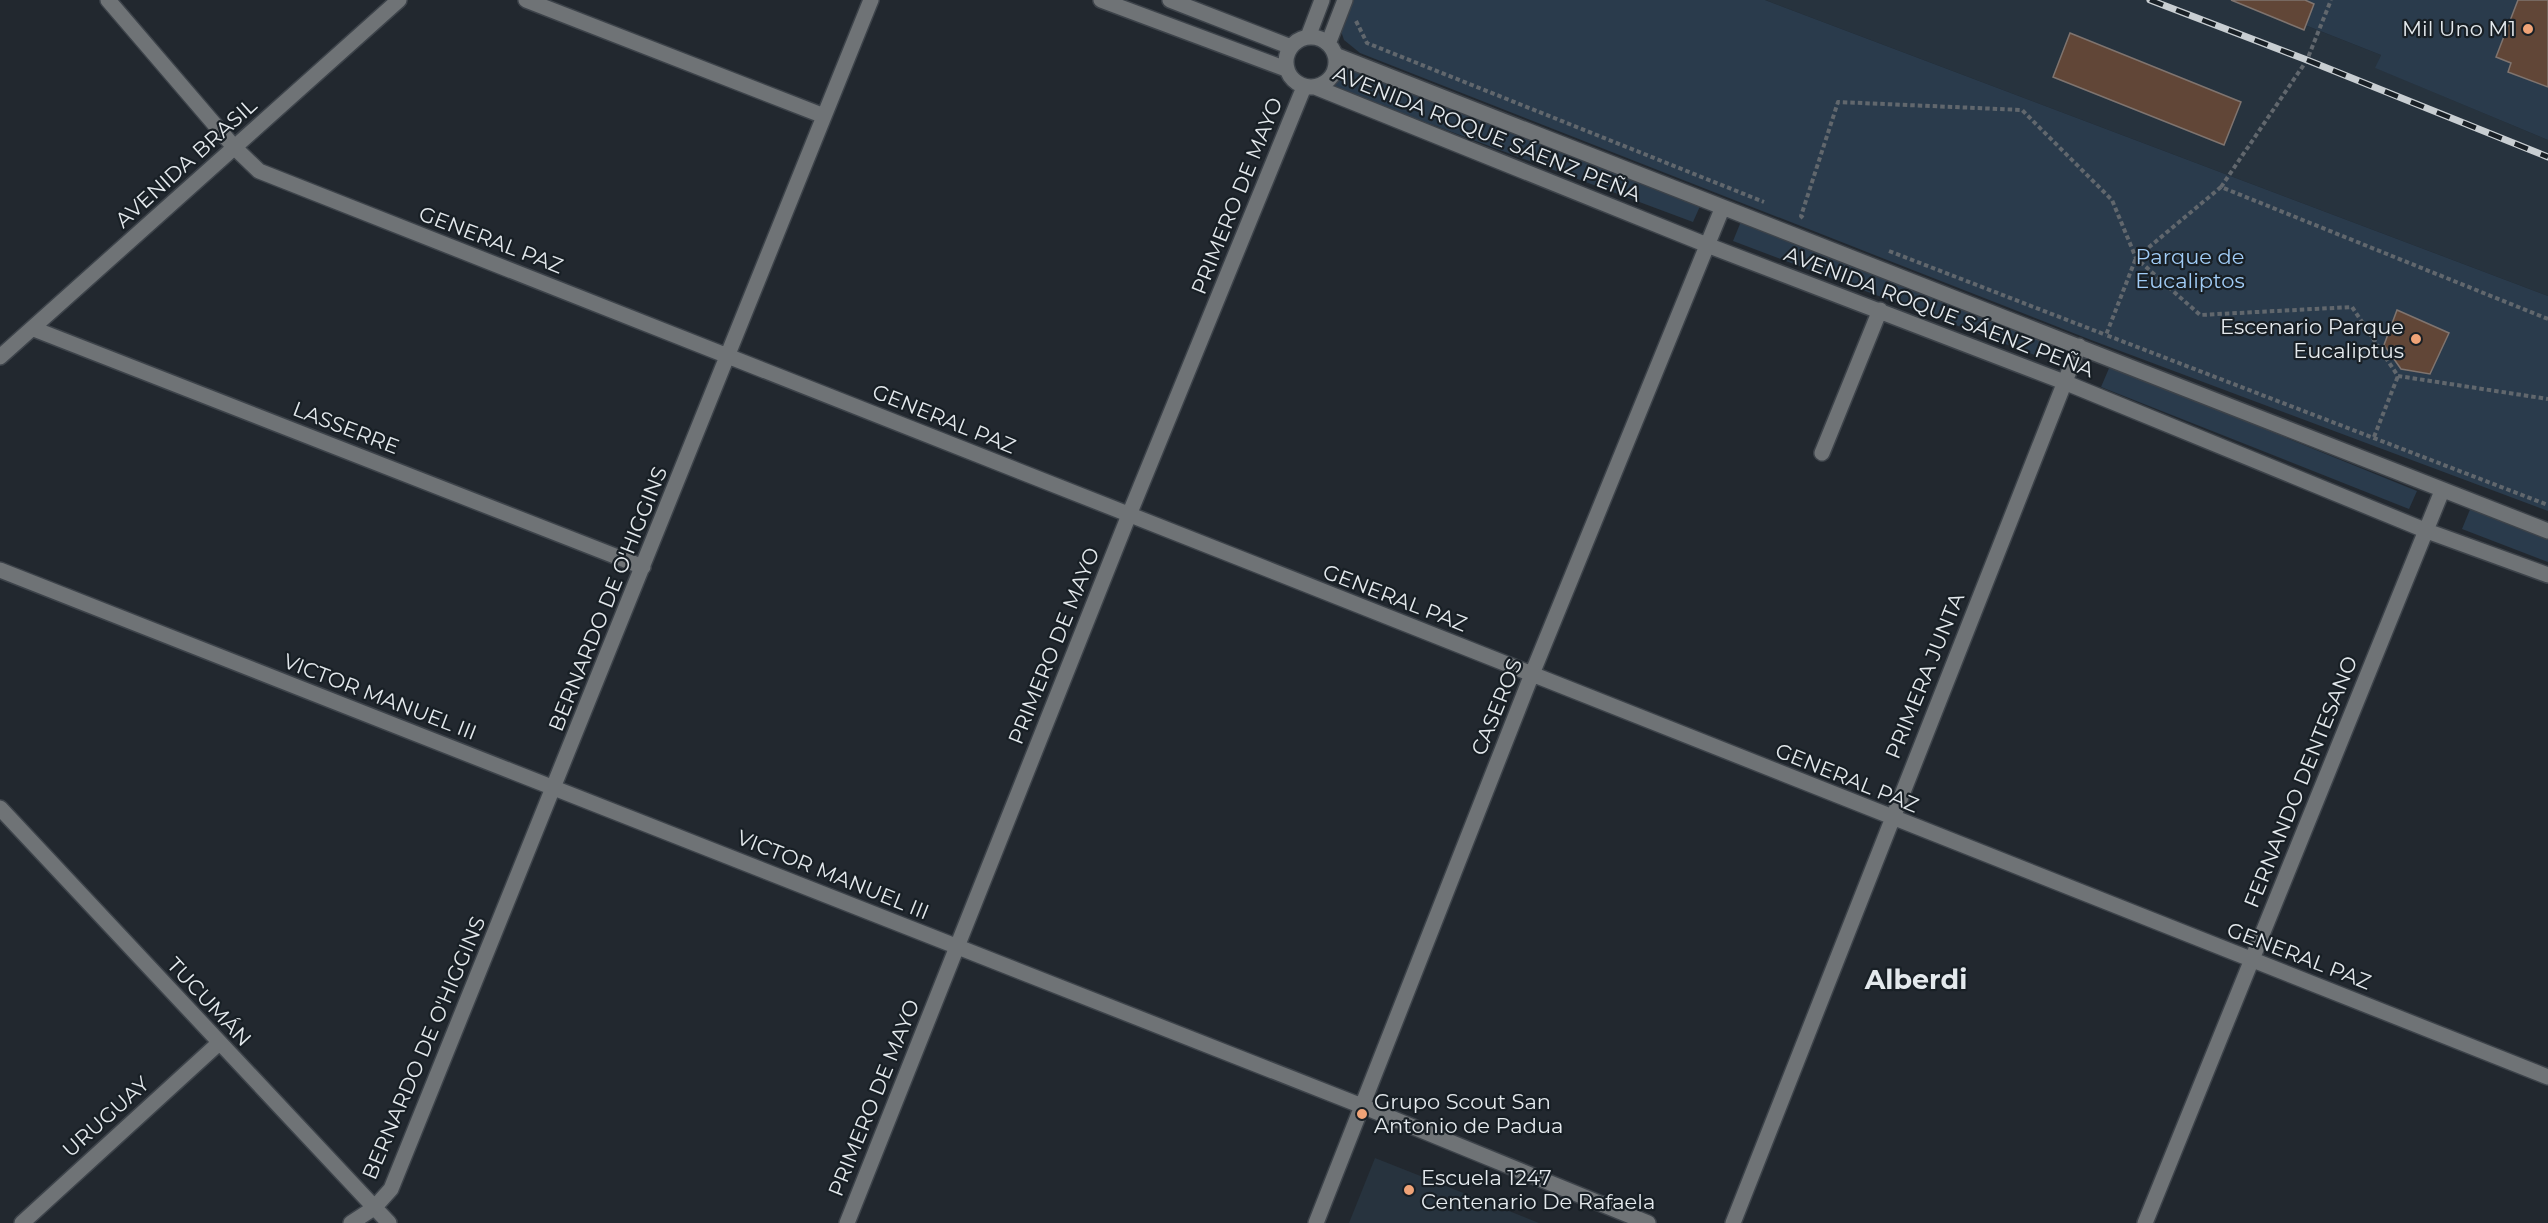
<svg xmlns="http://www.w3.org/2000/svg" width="2548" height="1223" font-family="Montserrat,sans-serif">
  <rect width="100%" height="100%" fill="#22282f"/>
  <path fill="#27333e" d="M1765 0H2242L2381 55 2376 68 2548 140V296Z
    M1375 1158 1539 1223H1349Z"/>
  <path fill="#2a3b4c" d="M1346 0H1765L2548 296V511L2091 340 1360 53 1344 40 1338 22Z
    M2242 0H2548V140L2375 68 2381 55Z
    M1343 66 1701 204 1693 222 1334 88Z
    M1742 219 2048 339 2040 357 1733 241Z
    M2110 366 2417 491 2409 509 2101 387Z
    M2471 507 2548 538V562L2462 529Z"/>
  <path fill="#614637" stroke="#7f746f" stroke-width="1.5" d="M2231 0H2305L2314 4 2304 30Z
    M2518 0H2548V87L2508 72 2511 63 2496 57Z
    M2070 33 2241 102 2224 145 2053 77Z
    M2397 310 2449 333 2430 374 2401 369 2384 345Z"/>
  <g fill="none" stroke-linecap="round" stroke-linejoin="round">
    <defs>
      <path id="minor" d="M108 0 234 147 259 171C1023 470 1785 776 2548 1077
        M526 0 824 116
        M1101 0 1286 69
        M1170 0 1291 47
        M1286 62a25 25 0 1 1 50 0a25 25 0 1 1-50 0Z
        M1308 37 1322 0
        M1328 44 1345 0
        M1335 55 2548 531
        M1315 87 1707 245 2064 382 2427 531 2548 575
        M34 329 643 567
        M0 357 399 0
        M1822 453 1880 310
        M0 570 1362 1106 1648 1223
        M0 808 389 1223
        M22 1223 219 1043
        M351 1223 374 1208 391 1189 871 0
        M847 1223 1129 515 1304 87
        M1316 1223 1532 674 1722 209
        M1733 1223 2079 346
        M2145 1223 2442 491"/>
    </defs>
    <use href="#minor" stroke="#3d434a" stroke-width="18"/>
    <path stroke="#61676d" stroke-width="4" stroke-dasharray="4.5 3" stroke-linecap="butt" d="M1356 21 1367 43 1764 202
      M2221 187 2307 60 2331 0
      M1803 218 1801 216 1838 102 2022 110 2112 200 2136 258 2200 315 2352 307 2398 376 2548 399
      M1889 251 2106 335
      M2548 319 2221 187 2136 258 2106 335 2548 505
      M2374 437 2398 376"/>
    <use href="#minor" stroke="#6f7376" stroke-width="15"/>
    <defs>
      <path id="rail" d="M2150 0 2307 60 2548 157"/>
    </defs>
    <use href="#rail" stroke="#c8ced2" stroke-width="7"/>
    <use href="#rail" stroke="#181f25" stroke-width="4.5" stroke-dasharray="14" stroke-linecap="butt"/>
  </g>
  <g fill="#efa377" stroke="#181f25" stroke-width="2">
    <circle cx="2528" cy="29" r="6"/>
    <circle cx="2416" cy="339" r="6"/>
    <circle cx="1362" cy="1114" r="6"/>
    <circle cx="1409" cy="1190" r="6"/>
  </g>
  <g text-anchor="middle" stroke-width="4.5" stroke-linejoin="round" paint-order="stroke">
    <g font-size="21" fill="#e4e9ed" stroke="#181f25" text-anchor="end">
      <text x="2516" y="36">Mil Uno M1</text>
      <text x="2404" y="334">Escenario Parque<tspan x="2404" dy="24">Eucaliptus</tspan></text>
      <text x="1374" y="1109" text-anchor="start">Grupo Scout San<tspan x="1374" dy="24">Antonio de Padua</tspan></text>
      <text x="1421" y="1185" text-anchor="start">Escuela 1247<tspan x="1421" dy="24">Centenario De Rafaela</tspan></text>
    </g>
    <g font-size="21" fill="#e4e9ed" stroke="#181f25">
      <text transform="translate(1487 134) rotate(22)" y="7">AVENIDA ROQUE SÁENZ PEÑA</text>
      <text transform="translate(186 163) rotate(-42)" y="7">AVENIDA BRASIL</text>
      <text transform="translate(1237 196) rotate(-68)" y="7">PRIMERO DE MAYO</text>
      <text transform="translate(491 240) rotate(21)" y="7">GENERAL PAZ</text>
      <text transform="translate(1939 312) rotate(21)" y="7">AVENIDA ROQUE SÁENZ PEÑA</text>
      <text transform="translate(944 419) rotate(22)" y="7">GENERAL PAZ</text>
      <text transform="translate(346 428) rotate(21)" y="7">LASSERRE</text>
      <text transform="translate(1395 598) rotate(21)" y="7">GENERAL PAZ</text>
      <text transform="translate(608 599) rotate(-68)" y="7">BERNARDO DE O'HIGGINS</text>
      <text transform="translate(1054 646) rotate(-68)" y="7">PRIMERO DE MAYO</text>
      <text transform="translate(1925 676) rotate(-68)" y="7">PRIMERA JUNTA</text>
      <text transform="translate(380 697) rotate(21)" y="7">VICTOR MANUEL III</text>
      <text transform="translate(1497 707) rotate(-68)" y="7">CASEROS</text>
      <text transform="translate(1847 778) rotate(22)" y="7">GENERAL PAZ</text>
      <text transform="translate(2301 782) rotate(-68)" y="7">FERNANDO DENTESANO</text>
      <text transform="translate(833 875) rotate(22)" y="7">VICTOR MANUEL III</text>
      <text transform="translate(2299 956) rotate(21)" y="7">GENERAL PAZ</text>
      <text transform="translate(209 1002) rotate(47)" y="7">TUCUMÁN</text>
      <text transform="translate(424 1048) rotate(-67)" y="7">BERNARDO DE O'HIGGINS</text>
      <text transform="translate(874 1098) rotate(-68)" y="7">PRIMERO DE MAYO</text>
      <text transform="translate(106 1117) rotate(-42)" y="7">URUGUAY</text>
    </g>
    <g font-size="21" fill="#a1ccf6" stroke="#181f25">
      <text x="2190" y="264">Parque de<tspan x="2190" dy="24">Eucaliptos</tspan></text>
    </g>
    <g font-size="27" font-weight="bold" fill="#e4e9ed" stroke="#181f25">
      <text x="1916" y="989">Alberdi</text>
    </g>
  </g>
</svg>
